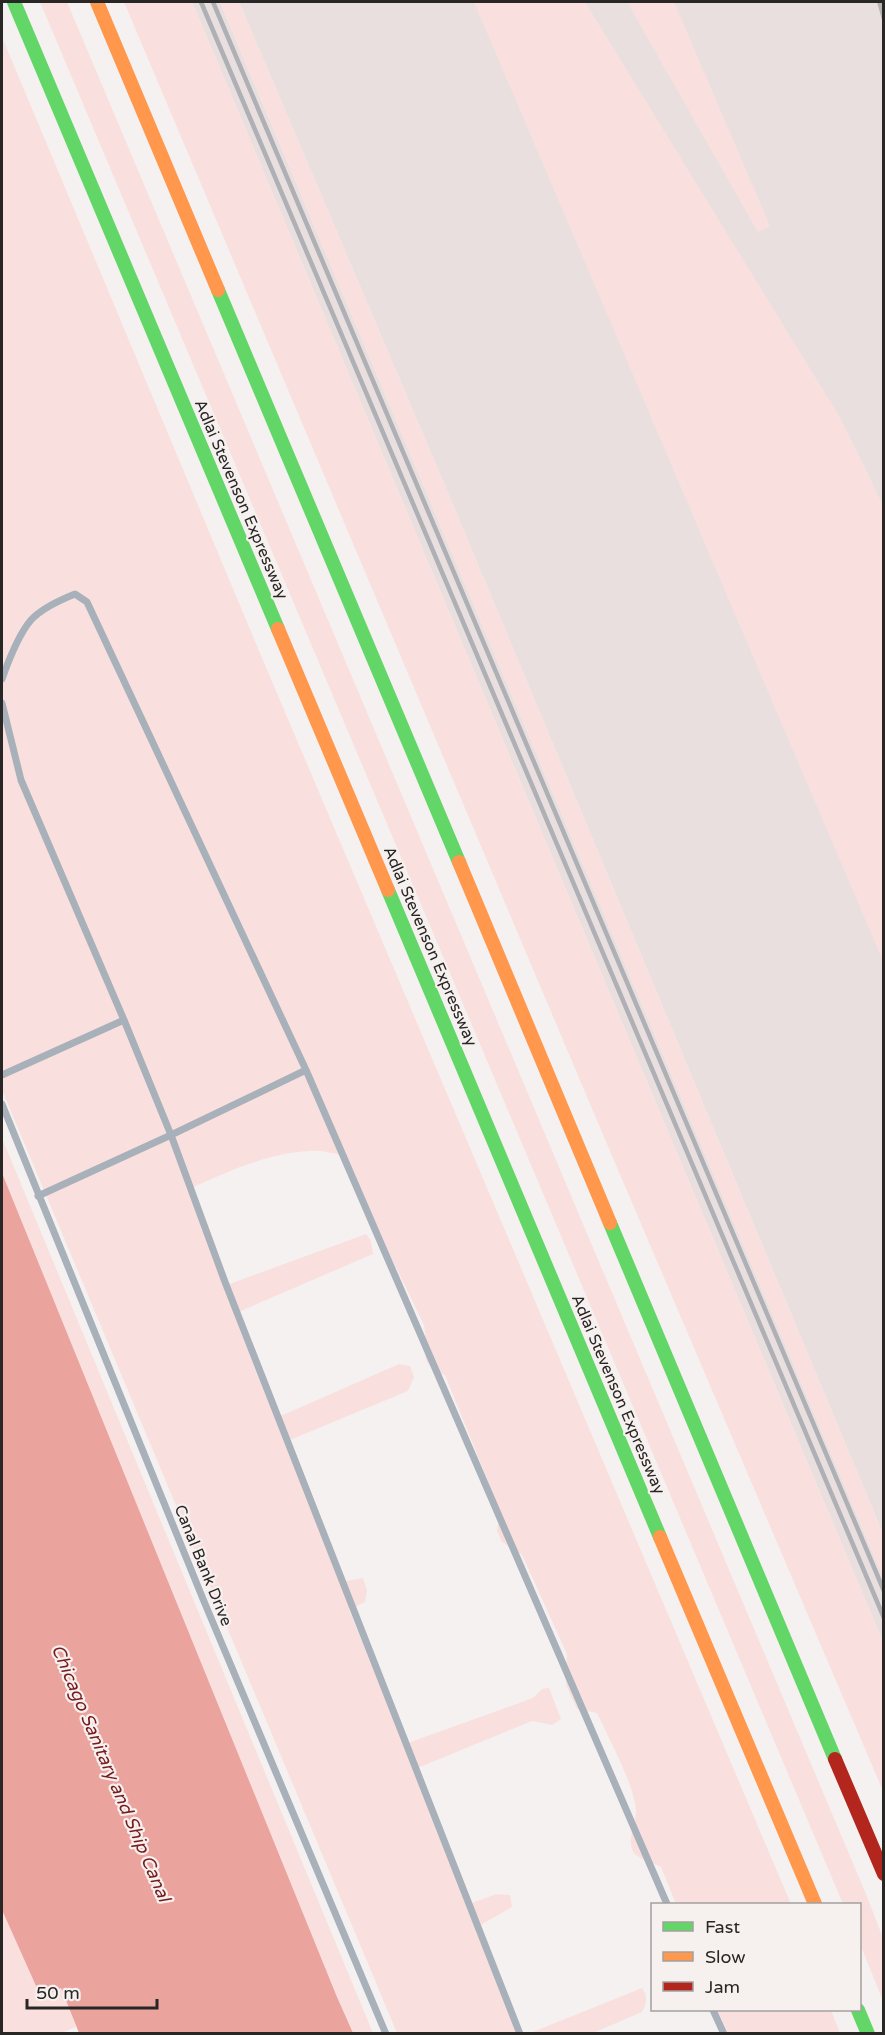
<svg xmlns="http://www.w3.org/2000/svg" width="885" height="2035" font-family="'Varela Round',sans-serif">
  <rect width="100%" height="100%" fill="#f5f1f0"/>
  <path fill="#e9dfde" d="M192 2H220L883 1577V1642Z
    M239 2H883V1534L448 493Z"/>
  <path fill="#f9e0de" d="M40 2H67L866 1894 883 1938V2001L860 1944V1904H843Z
    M124 2H192L883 1642V1791L601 1130Z
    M220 2H239L448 493 883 1534V1577Z
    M474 2H585L839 416 883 505V961Z
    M627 2H674L770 226 758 232Z
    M2 37 257 646 791 1904H676L661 1867C656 1864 640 1859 636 1855 624 1844 637 1822 636 1809 633 1783 609 1739 597 1713L577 1709 566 1685 567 1654 522 1555 502 1542 497 1531 500 1511 445 1375C415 1364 429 1348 424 1325L389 1253 347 1156C335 1154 322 1150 310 1151 267 1153 227 1172 189 1189L224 1286 366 1234 371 1241 373 1254 234 1314 276 1418 399 1364 410 1366 414 1377 408 1391 285 1442 341 1582 363 1578 367 1590 365 1602 349 1610 405 1744 533 1698 542 1689 549 1688 561 1719 552 1725 532 1721 415 1769 469 1904 497 1894 510 1895 512 1907 479 1926 523 2033H397L2 1090Z
    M2 1138 373 2033H353L337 1997 2 1173Z
    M2 1910 41 1996 61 1988 76 2027 61 2033H2Z
    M642 1988C648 1997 647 2003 642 2012L593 2033H530Z
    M717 2010H831L840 2033H728Z"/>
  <path fill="#eba39e" d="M2 1173 337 1997 353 2033H79L61 1988 41 1997 2 1910Z"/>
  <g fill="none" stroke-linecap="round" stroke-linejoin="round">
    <path stroke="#a8b0ba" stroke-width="7" d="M2 679C8 662 19 634 31 620 42 608 60 600 75 594L87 602 306 1070 667 1904
      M2 703 21 780 124 1020 171 1135 225 1282 520 2034
      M2 1075 124 1020
      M2 1104 203 1599 386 2034
      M38 1196 171 1135 306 1070
      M713 2010 724 2034"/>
    <path stroke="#63d668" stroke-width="14" d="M14 2 278 629
      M218 290 459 862
      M388 890 660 1537
      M610 1223 835 1759
      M858 2010 868 2034"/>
    <path stroke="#ff974d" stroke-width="14" d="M97 2 218 290
      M278 629 388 890
      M459 862 610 1223
      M660 1537 815 1904"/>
    <path stroke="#b3261e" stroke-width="14" d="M835 1759 884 1874"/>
    <path stroke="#aeb0b5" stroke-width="4.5" d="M201 2 884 1618
      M213 2 884 1591"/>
  </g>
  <path fill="#b5b4b3" d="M877 2H884V27Z"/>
  <g text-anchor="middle" stroke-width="4.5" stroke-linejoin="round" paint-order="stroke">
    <g font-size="16" fill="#292726" stroke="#f6f0ef">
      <text transform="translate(242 499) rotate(67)" y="6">Adlai Stevenson Expressway</text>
      <text transform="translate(431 946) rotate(67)" y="6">Adlai Stevenson Expressway</text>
      <text transform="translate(619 1394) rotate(67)" y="6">Adlai Stevenson Expressway</text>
      <text transform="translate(204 1565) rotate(68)" y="6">Canal Bank Drive</text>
    </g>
    <g font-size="18" font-style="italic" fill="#771b1d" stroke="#f6f0ef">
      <text transform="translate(111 1773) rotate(67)" y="6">Chicago Sanitary and Ship Canal</text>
    </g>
  </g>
  <rect width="885" height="2035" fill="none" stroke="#292726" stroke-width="6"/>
  <rect x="651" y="1903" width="210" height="108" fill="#f6f0ef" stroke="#a4a09f" stroke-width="1.5"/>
  <rect x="663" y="1922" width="30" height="9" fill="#63d668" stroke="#a4a09f" stroke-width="1.5"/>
  <text x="705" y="1933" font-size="18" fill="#292726">Fast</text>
  <rect x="663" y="1952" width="30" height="9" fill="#ff974d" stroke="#a4a09f" stroke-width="1.5"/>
  <text x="705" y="1963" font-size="18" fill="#292726">Slow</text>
  <rect x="663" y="1982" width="30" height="9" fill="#b3261e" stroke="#a4a09f" stroke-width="1.5"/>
  <text x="705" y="1993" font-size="18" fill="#292726">Jam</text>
  <path d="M27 1999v9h130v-9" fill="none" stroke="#292726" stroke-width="3"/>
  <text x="36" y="1999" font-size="18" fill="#292726" stroke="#f6f0ef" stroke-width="4.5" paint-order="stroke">50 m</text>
</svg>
